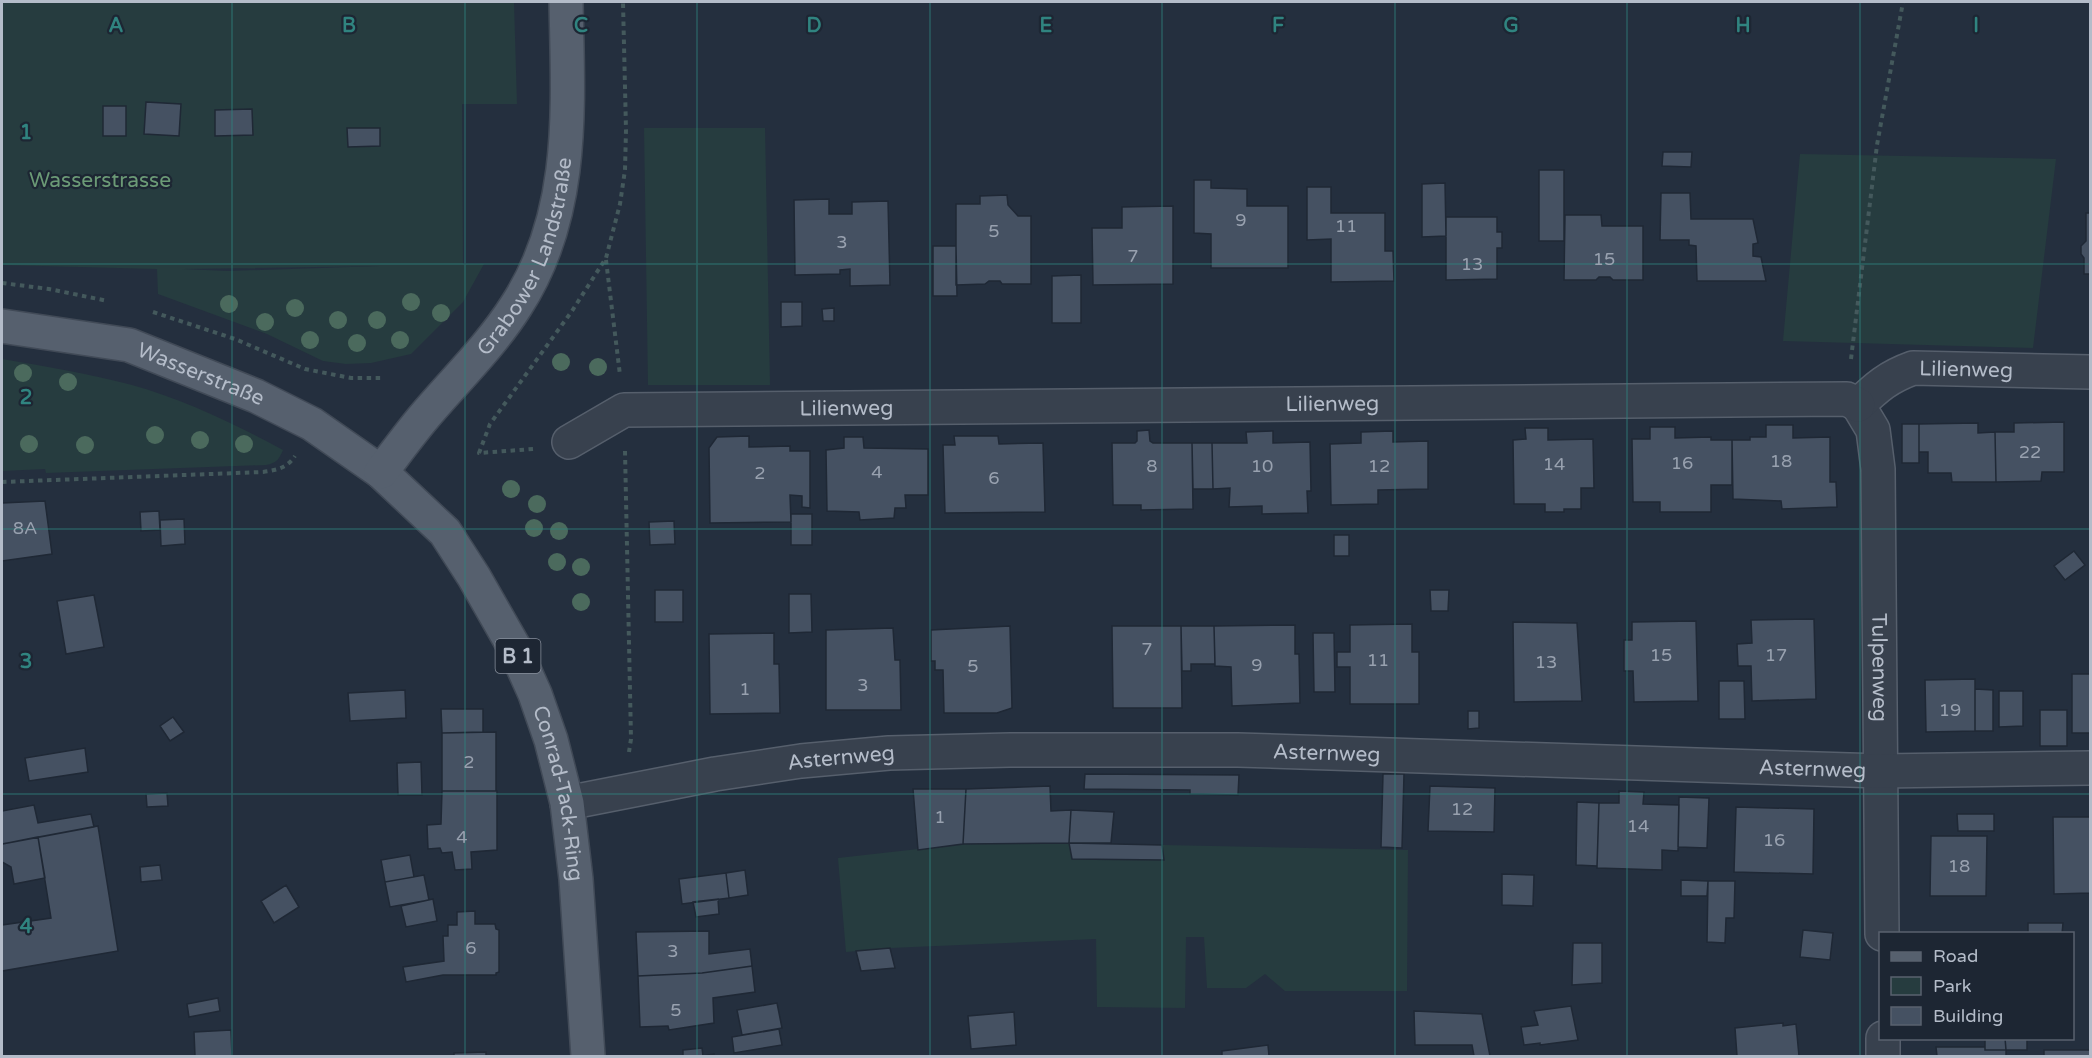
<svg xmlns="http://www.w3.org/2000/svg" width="2092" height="1058" font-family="'Varela Round',sans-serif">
  <rect width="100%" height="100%" fill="#242f3e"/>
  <path fill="#263c3f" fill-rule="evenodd" d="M2 2H514L517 104H462L463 264H484L463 302 411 354 371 363 346 364 323 361 267 334 158 294 157 269 2 265ZM380 266 228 271 182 269Z
    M644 128H765L770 385H648Z
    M1800 154 2056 159 2033 348 1783 341Z
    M2 359C45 366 89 374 132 385 185 400 235 424 283 450 279 459 277 463 266 465L46 473 45 469 2 471Z
    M1069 843 1408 850 1407 991H1285L1265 974 1246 988H1207L1204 937H1186L1185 1008 1097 1007 1096 939 890 948 846 952 838 858 963 844Z"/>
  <path fill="#455162" stroke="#1f2835" stroke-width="1.5" d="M146 102 181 104 179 136 144 134Z
    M103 106H126V136H103Z
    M252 109 253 135 215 136V110Z
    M347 128H380V146L348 147Z
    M1663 152H1692L1691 167 1662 166Z
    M1539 170H1564V241H1539Z
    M1194 180H1211V188L1247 189V206H1288V268H1211V234L1194 233Z
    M1445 183 1446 236 1422 237V184Z
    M1307 187H1331V213H1385V251H1393L1394 281 1331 282V239L1307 240Z
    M1661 193H1690L1691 219H1753L1758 243 1753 244V256L1761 257 1766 281H1697L1696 246 1689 245V240H1660Z
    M1007 195 1008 205 1018 216H1031V284H1002L1000 281H989L985 284 956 285V204H980V196Z
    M829 199V214H852V202L888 201 890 285 850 286V269L840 270V274L795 275 794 200Z
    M1173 206V284L1093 285 1092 228H1122V207Z
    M2086 213H2090V274H2084V258L2081 254V246L2086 241Z
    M1565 215H1601L1602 226H1643V280H1613L1610 277H1599L1596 280H1564Z
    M1446 217H1497V232H1502V248H1497V279L1446 280Z
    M933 246H956L957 296H933Z
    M1081 275V323H1052V276Z
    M781 302H802V326L781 327Z
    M834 308V321H823L822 309Z
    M2064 422V472H2042L2041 481 1996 482 1995 432H2014V423Z
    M1978 423V433L1995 432 1996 482H1952L1951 473H1928V452H1919V424Z
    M1902 424H1919V463H1902Z
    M1766 425H1793V438L1830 437V482H1836L1837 507 1782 509 1781 501 1733 499 1732 440H1750V437H1766Z
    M1650 427H1675V438L1711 437V440H1732V485H1711V512H1660V502H1633L1632 439H1650Z
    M1525 428H1548V440L1593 439 1594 488H1581V509H1564V512H1545V504H1514L1513 440 1526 439Z
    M1149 430 1150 441 1153 443H1192L1193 509 1141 510V505H1113L1112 443H1135L1137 441V431Z
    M1273 431V443L1310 442 1311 491H1307L1308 513 1262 514V506L1229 507 1230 488 1213 489 1212 443H1247L1246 432Z
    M1393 431V442L1428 441V489L1378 490V504L1331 505 1330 444 1361 443V432Z
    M749 436V447L790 446V451H810V508L802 507V496L790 495 791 522 710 523 709 448 717 437Z
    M954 436H998L999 444 1043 443 1045 512 945 513 943 445H955Z
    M844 437H863L864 448 928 449V495H905L906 508H895L894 518 860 520 859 512 827 511 826 450 844 448Z
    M1192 443H1212L1213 489H1193Z
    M45 501 52 554 2 561V503Z
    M159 511 160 530 141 531 140 512Z
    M791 514H812V545H791Z
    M184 519 185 544 161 546 160 520Z
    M674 521 675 544 650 545 649 522Z
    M1334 535H1349V556H1334Z
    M2074 551 2085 565 2065 580 2054 566Z
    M655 590H683V622H655Z
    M1430 590H1449L1448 611H1431Z
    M789 594H811L812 632 789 633Z
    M94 595 104 647 66 654 57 601Z
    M1814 619 1816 699 1752 701 1751 666H1738L1737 644 1752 643 1751 620Z
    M1696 621 1698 701 1634 702 1633 671H1624V640H1632V622Z
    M1513 622 1577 623 1582 701 1514 702Z
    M1412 624V652H1419V704H1350V667H1337V652H1350V625Z
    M1295 625V654H1299L1300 703 1232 706 1231 667 1215 666 1214 626Z
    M1010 626 1012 708 997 713H944L943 670H935V661H931V630Z
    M1112 626H1181L1182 708H1113Z
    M1181 626H1214L1215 664H1191V671H1182Z
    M893 628 895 660H900L901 710H826V630Z
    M774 633V664H779L780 713 710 714 709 634Z
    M1313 633H1334L1335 692H1314Z
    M2072 674H2090V733H2072Z
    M1975 679V731L1926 732 1925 680Z
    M1719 681H1744L1745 719H1719Z
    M1975 689 1993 690V731H1975Z
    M405 690 406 718 350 721 348 693Z
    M1999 691H2023V726L1999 727Z
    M441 709H483V732L442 733Z
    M2040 710H2067V746H2040Z
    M1468 711H1479V728L1468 729Z
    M173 717 184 732 170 741 160 726Z
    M496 732V791H442V733Z
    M85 748 88 772 29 781 25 758Z
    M421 762 422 795H398L397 763Z
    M1085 774 1239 775 1238 795 1190 794V790L1084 789Z
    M1383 774H1404L1402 848 1381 847Z
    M1050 786 1051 811 1071 810 1069 843 963 844 966 789Z
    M1430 786 1495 788 1494 832 1428 831Z
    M913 789H966L963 844 918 850Z
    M442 791H497V850L471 852 472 869 455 870 452 852 442 853 440 848 428 849 427 825 441 824Z
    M1619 791 1644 792 1643 804 1679 805 1678 851 1662 850V870L1597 868 1599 803H1619Z
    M167 793 168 806 147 807 146 794Z
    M1679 797 1709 798 1707 848 1678 847Z
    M1577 802 1599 803 1597 866 1576 865Z
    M34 805 38 823 91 814 94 827 2 844V811Z
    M1736 807 1814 809 1813 874 1734 872Z
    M1071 810 1114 812 1111 843H1069Z
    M1957 814H1994V831H1958Z
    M2053 817H2090V893L2054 894Z
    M98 826 118 951 2 971V925L51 918 38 837Z
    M1931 836H1987L1986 896H1930Z
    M38 837 45 878 14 884 11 867 2 862V844Z
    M1069 843 1162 845 1164 860 1072 859Z
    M410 855 414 877 385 882 381 860Z
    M160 865 162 880 141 882 140 867Z
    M745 870 748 895 729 898 726 873Z
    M726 873 729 898 682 904 679 879Z
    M1502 874 1534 875 1533 906 1502 905Z
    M424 875 429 900 390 907 385 882Z
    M1681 880 1708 881 1707 896H1681Z
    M1708 881H1735L1734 918H1726L1725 943 1707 942Z
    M286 885 299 907 274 923 261 901Z
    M433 899 437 921 406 927 401 906Z
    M718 899 719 914 696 917 693 902Z
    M475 911V924H495L496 929 499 930V972L496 973V975H443L406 982 403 967 444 961 443 936H448V925H457V912Z
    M2028 923H2063L2062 934H2028Z
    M1803 930 1833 933 1830 960 1800 957Z
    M709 931V954L750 949 752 966 702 973 638 976 636 932Z
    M1573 943H1602V983L1572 985Z
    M890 948 895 968 861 971 856 951Z
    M752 966 755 992 713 998 714 1023 669 1030 668 1026 640 1027 638 976 702 973Z
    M218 998 220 1011 189 1017 187 1004Z
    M777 1003 782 1028 742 1035 737 1010Z
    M1571 1006 1578 1040 1540 1045V1043L1524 1045 1521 1027 1538 1025 1534 1011Z
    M1414 1011 1482 1014 1490 1056H1474L1472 1045H1415Z
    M1014 1012 1016 1045 971 1049 968 1016Z
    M1783 1023V1026L1796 1024 1799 1056H1737L1735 1028Z
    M779 1029 782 1045 734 1053 732 1037Z
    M231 1030 232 1056H195L194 1032Z
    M1985 1038H2005L2006 1050H1985Z
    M2005 1038H2027V1050H2006Z
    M1268 1045 1269 1056H1222V1051Z
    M1936 1047H1985V1050H2006V1056H1937Z
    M702 1048 703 1056 714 1054V1056H683V1050Z
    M2044 1050H2090V1056H2044Z
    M486 1052V1056H454V1053Z"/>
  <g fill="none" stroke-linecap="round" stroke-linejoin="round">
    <defs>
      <g id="minor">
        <path id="s1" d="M1858 405 1873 430 1878 469 1882 934"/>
        <path id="s2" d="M1858 405C1877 387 1888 377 1913 368L2090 372"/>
        <path id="s3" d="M569 442 624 410 1847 399 1858 405"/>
        <path id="s4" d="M567 803 715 774 801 761 889 753 1010 750H1238L1881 771 2090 768"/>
        <path d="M1883 1038V1056"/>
      </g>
      <g id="major">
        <path id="s5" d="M2 326 129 345 256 396 312 424 381 472 445 532 474 577 514 647 535 694 551 740 567 803 576 879 588 1056"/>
        <path id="s6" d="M381 472C395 454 408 436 423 418 454 381 490 347 516 306 576 214 568 106 566 2"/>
      </g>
    </defs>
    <use href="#minor" stroke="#565f6c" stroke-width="36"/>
    <use href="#major" stroke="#414a57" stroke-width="36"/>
    <path stroke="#44595c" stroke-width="4" stroke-dasharray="4.5 4.5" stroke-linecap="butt" d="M606 260 620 375
      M2 283 49 289 108 301
      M153 312 235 339 305 369 351 378H383
      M1851 359 1877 145 1903 2
      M533 449 479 453 490 424 572 311 606 258 620 204 625 170 626 130 623 2
      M625 451 631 739 629 752
      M2 482 263 472C277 470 287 468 295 456"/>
    <use href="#minor" stroke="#38414e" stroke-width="33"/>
    <use href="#major" stroke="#56606e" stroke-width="33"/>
  </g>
  <g fill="#4b6a5d">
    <circle cx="411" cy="302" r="9"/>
    <circle cx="229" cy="304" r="9"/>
    <circle cx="295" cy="308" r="9"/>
    <circle cx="441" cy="313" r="9"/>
    <circle cx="338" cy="320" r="9"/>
    <circle cx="377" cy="320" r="9"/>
    <circle cx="265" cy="322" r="9"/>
    <circle cx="310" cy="340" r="9"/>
    <circle cx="400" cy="340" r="9"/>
    <circle cx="357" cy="343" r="9"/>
    <circle cx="561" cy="362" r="9"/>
    <circle cx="598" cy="367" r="9"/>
    <circle cx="23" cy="373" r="9"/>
    <circle cx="68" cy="382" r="9"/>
    <circle cx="155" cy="435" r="9"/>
    <circle cx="200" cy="440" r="9"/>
    <circle cx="29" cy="444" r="9"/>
    <circle cx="244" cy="444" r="9"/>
    <circle cx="85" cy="445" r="9"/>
    <circle cx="511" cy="489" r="9"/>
    <circle cx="537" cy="504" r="9"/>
    <circle cx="534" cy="528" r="9"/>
    <circle cx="559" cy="531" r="9"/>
    <circle cx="557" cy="562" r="9"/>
    <circle cx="581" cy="567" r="9"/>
    <circle cx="581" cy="602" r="9"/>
  </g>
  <path fill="none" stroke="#308480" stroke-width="1.5" stroke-opacity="0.55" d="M232 2V1056M465 2V1056M697 2V1056M930 2V1056M1162 2V1056M1395 2V1056M1627 2V1056M1860 2V1056M2 264H2090M2 529H2090M2 794H2090"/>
  <g text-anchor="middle" stroke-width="4.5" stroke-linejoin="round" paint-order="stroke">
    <g font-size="18" fill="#98a1af">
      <text x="1241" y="226">9</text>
      <text x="1346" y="232">11</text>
      <text x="994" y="237">5</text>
      <text x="842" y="248">3</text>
      <text x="1133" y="262">7</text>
      <text x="1604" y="265">15</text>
      <text x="1472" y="270">13</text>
      <text x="2030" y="458">22</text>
      <text x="1781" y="467">18</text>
      <text x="1682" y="469">16</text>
      <text x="1554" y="470">14</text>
      <text x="1152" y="472">8</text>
      <text x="1262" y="472">10</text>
      <text x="1379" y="472">12</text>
      <text x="877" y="478">4</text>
      <text x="760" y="479">2</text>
      <text x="994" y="484">6</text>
      <text x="25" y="534">8A</text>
      <text x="1147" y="655">7</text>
      <text x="1661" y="661">15</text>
      <text x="1776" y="661">17</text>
      <text x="1378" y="666">11</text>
      <text x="1546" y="668">13</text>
      <text x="1257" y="671">9</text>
      <text x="973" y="672">5</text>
      <text x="863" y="691">3</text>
      <text x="745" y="695">1</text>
      <text x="1950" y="716">19</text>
      <text x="469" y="768">2</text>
      <text x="1462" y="815">12</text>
      <text x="940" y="823">1</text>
      <text x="1638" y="832">14</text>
      <text x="462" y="843">4</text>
      <text x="1774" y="846">16</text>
      <text x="1959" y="872">18</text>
      <text x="471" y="954">6</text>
      <text x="673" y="957">3</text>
      <text x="676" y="1016">5</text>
    </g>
    <rect fill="#1d2633" stroke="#878f9c" stroke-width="1.5" x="495.5" y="639" width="45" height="34" rx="4.5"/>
    <g font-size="20" font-weight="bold" fill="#b4bcc9">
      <text x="518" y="663">B 1</text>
    </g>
    <g font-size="21" fill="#6b9a76" stroke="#1d2633">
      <text x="100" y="187">Wasserstrasse</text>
    </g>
    <g font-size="21" fill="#b4bcc9" stroke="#1d2633">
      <text dy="7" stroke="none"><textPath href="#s6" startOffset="264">Grabower Landstraße</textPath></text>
      <text dy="7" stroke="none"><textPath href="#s2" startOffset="120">Lilienweg</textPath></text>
      <text dy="7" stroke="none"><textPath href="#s5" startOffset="206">Wasserstraße</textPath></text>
      <text dy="7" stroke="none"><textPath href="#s3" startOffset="772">Lilienweg</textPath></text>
      <text dy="7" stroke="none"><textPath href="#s3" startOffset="286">Lilienweg</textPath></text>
      <text dy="7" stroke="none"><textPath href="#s1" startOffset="267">Tulpenweg</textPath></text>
      <text dy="7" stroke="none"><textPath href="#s4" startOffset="764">Asternweg</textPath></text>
      <text dy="7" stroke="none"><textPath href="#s4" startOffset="278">Asternweg</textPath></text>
      <text dy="7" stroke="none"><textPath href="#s4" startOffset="1250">Asternweg</textPath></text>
      <text dy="7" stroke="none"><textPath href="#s5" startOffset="788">Conrad-Tack-Ring</textPath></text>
    </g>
  </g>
  <g font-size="20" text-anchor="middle" font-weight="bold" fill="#308480" stroke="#1d2633" stroke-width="4.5" stroke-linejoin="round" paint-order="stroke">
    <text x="116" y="32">A</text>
    <text x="349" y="32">B</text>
    <text x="581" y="32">C</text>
    <text x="814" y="32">D</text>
    <text x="1046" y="32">E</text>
    <text x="1278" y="32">F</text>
    <text x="1511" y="32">G</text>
    <text x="1743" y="32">H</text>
    <text x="1976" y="32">I</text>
    <text x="26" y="139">1</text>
    <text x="26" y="404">2</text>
    <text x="26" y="668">3</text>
    <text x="26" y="933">4</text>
  </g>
  <rect width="2092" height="1058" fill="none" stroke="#b4bcc9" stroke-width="6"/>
  <rect x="1879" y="932" width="195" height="108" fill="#1d2633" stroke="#59626f" stroke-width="1.5"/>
  <rect x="1891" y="952" width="30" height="9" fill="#56606e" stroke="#59626f" stroke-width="1.5"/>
  <text x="1933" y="962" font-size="18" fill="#b4bcc9">Road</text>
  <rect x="1891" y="977" width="30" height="18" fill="#263c3f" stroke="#59626f" stroke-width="1.5"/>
  <text x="1933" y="992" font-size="18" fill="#b4bcc9">Park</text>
  <rect x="1891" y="1007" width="30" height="18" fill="#455162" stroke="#59626f" stroke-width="1.5"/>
  <text x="1933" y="1022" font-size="18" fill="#b4bcc9">Building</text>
</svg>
